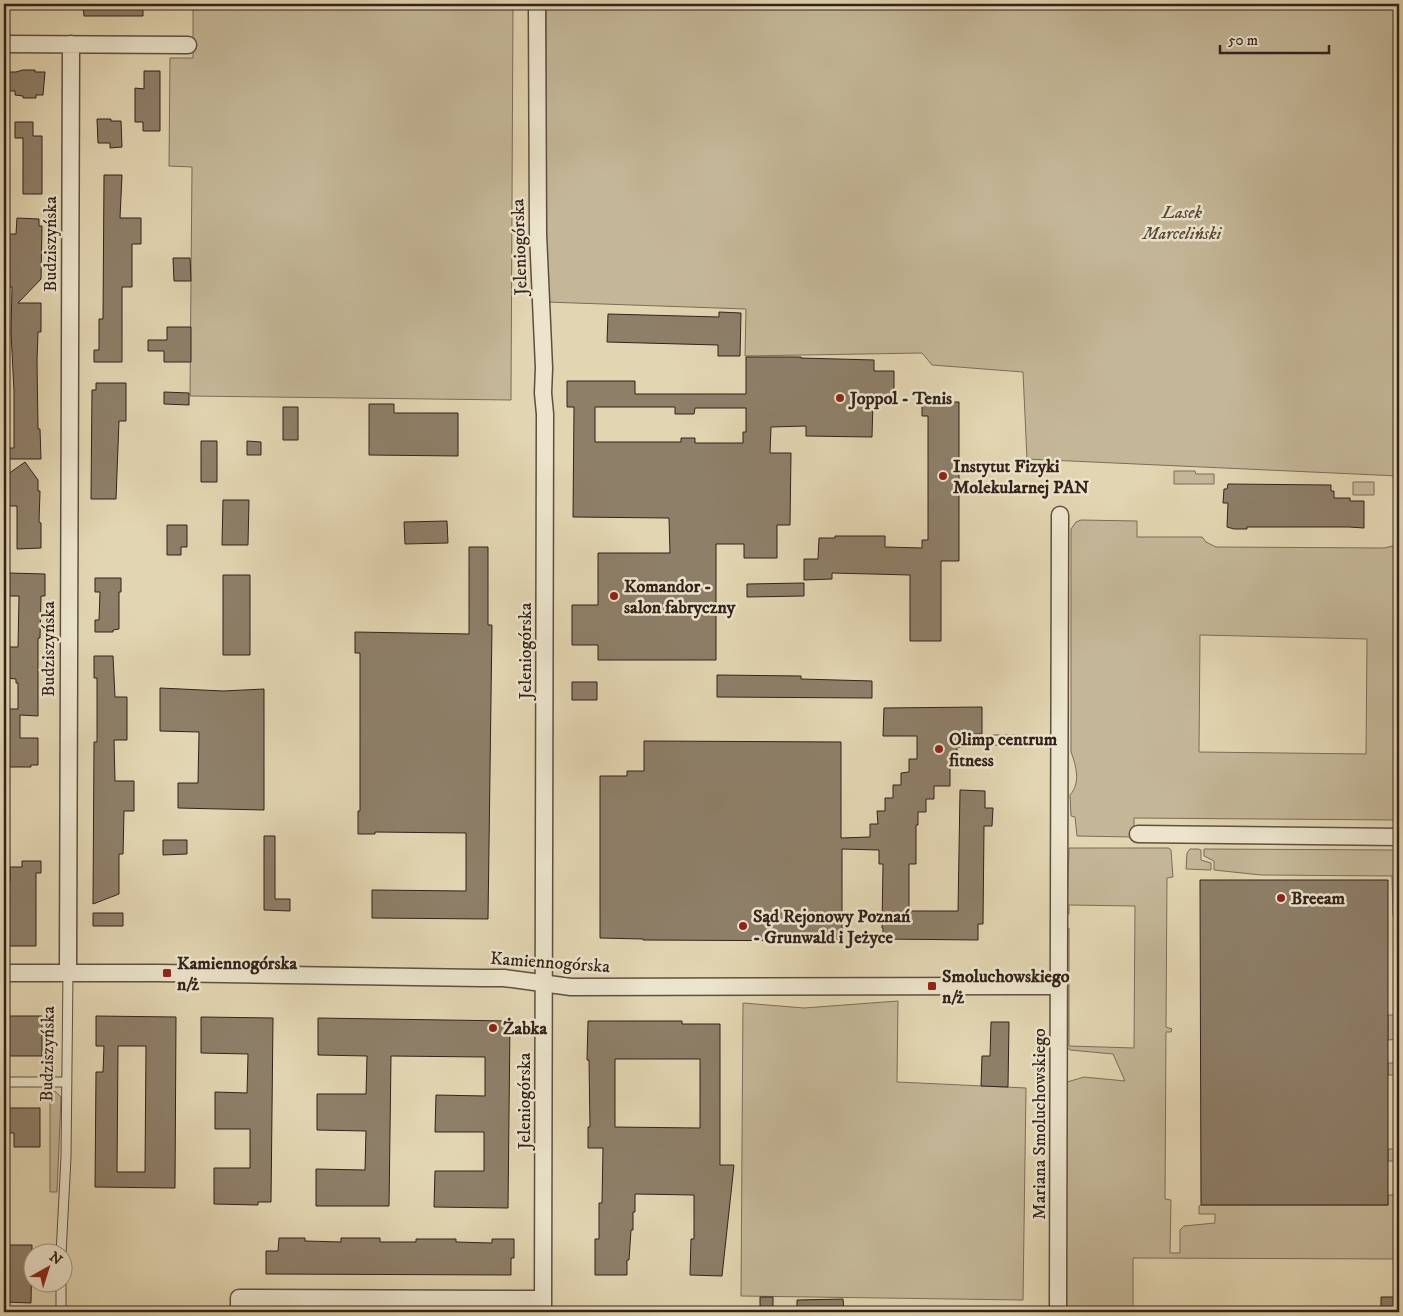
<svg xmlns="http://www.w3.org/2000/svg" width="1403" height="1316" font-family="'IM FELL DW Pica',serif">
  <rect width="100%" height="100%" fill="#e2d5b1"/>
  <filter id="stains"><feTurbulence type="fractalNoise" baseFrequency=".004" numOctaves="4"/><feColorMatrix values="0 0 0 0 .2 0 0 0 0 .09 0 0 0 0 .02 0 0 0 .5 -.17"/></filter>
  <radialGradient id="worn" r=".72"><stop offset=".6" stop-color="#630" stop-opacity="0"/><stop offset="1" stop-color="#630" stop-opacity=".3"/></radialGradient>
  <path fill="#c4b798" stroke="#7c6c5a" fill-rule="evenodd" d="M193 4H513L511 400 190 396 192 167 169 166 170 58H193Z
    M546 4H1399V476L1027 459 1023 372 932 365 922 353 745 356 746 309 546 302Z
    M1174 471H1195L1196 474H1214V484H1174Z
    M1353 482H1374V495H1353Z
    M1081 520 1137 521V537H1202L1206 542 1216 547 1384 548 1393 546 1399 543V820L1134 818V837L1077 836 1075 817 1071 816 1070 795C1081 783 1076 765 1071 752V529L1076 522ZM1200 635 1367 639 1366 754 1199 752Z
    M1069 848H1169L1171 850 1173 877 1167 878 1166 1027 1172 1029 1171 1032H1166L1165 1199 1171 1200 1170 1253H1180V1230L1184 1226 1215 1223V1214H1199V1206L1201 1205H1388V1195H1399V1259L1133 1258V1312H1066L1067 1082 1084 1077 1125 1081 1113 1054 1070 1050 1067 1047V930L1069 928V1046L1134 1048 1135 906 1069 905V914H1067Z
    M1190 849H1198L1201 850V860L1211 863V870L1186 869 1187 853Z
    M1204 849 1399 850V916H1393L1392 876 1261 875 1214 870V861L1204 856Z
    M898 1001 897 1082 1026 1088 1023 1300 741 1296 743 1003 804 1008Z
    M1388 1015H1399V1039L1388 1040Z
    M1388 1063H1399V1075H1388Z
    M50 1090 56 1092 61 1097 57 1192H50Z
    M1388 1149H1399V1161H1388Z"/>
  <path fill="#8e7f69" stroke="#33221b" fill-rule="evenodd" d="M83 4H143V16H84Z
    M23 70H35V72H45L43 95H36V98H23V96L15 95V91H4V72H16Z
    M144 71H160V131H143V122H135V88L144 89Z
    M97 119H111V121H121L122 147 110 148V143H98Z
    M15 122H33V136H42V194H23V138H15Z
    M104 175H122L120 218H141V244H132V287H122V362H94V350H99V319H103Z
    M17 218 39 219V226H42L41 279 18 303H41V332H38L37 361 38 429H40L41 459H6L7 448H14V391L11 332 12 287H4V260H8V234H16Z
    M173 258H190L191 281H174Z
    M719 312 741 313 740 356H718V345L607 342 608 314 719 317Z
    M167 327H191V362H164V351H148V340H167Z
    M746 357H801V358L874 360V371H894V399L873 400 872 437 806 436V426L771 427 770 453H791L790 525H777V558H744V544H716V660H598V645H572V605H598V553H670L669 518 573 517 574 407H567V381H635V394H746ZM595 407H675V414H694L695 408H746V432H743V443H695V438H681V442H595Z
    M96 383H126V421H119L116 499H91L92 390H96Z
    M164 392 189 393V405L164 404Z
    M928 402H959V561H941V641H910V575L832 573V579L804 580V559H818L819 538H835V536H885V547L922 548V540H928V416H922V403H928Z
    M369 404H394V413H458V456L369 455Z
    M283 407H298V440H283Z
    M201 441H217V482H201Z
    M247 441 261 442V455H247Z
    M25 462 38 480V491H40L39 522 41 523V548L17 549V506H4V477Z
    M1228 484 1331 485V491H1334V498H1350V501H1364V528L1349 527H1247V529H1234L1227 527 1228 503H1223L1224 489H1227Z
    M223 500H249L248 545H222Z
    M447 521 448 543 405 544 404 522Z
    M167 525H187V547H181V555H167Z
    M469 547H488V625H492L488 919 372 918V890L466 891V833L375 832V834H358V811H360V653H355V632L469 634Z
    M9 573 45 574V596H41L40 638H38V716L20 715V738H38V765H31V767H7V727H4V709H18V683H16V679L6 678V665H4V650H8V647H18L19 596H9Z
    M223 575H250V655H223Z
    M95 578H121V592H119V629L113 630V632H95V620H99L100 592H95Z
    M804 583V596L747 597V584Z
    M94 656H113L115 697H127V740H114L115 781H134V811H124L123 854H119V894L93 904 94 742H97V678H94Z
    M717 675 801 676V679L872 681V698L717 697Z
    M572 682H597V700H572Z
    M160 688 223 691 264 689V810L178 808V783H198L199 732 160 731Z
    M982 707V734H966V747H957V760H950V786H934V799H926V812H918V825H916V864H909V911H958L960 790 985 791V808H993L992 826H984L983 924H978V940L883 939V928H882L883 864H879V850L842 849V941L643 940V939L600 938V776H627V771H644V741L841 742V838L870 837V824H878L877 811H885V798H893V785H901V773L909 772V759H917V736H883L884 708Z
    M264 836H275V899H290V911L264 910Z
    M163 840H187V854L163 855Z
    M22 861H41V873H36V946H5L6 903H4V882H10V867H22Z
    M1200 880H1388V1205H1201Z
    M93 913H123V926H93Z
    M7 1016H42V1056H7Z
    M96 1016 176 1017 175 1188 95 1187 96 1072H103L104 1046H96ZM118 1046H146L145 1172H117Z
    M201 1017 273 1018 271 1202H258V1205L214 1204V1168H250V1129H215V1092L247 1093 248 1054 201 1053Z
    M318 1018 510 1021 508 1208 434 1207 435 1171H484V1132H435L436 1095 485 1096V1057L391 1056 389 1206H316V1169L365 1170 366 1131 317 1130V1094H366L367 1056 318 1055Z
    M588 1021H682V1024H720V1165H734L722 1276 690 1275 691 1239H694V1195L635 1194V1212H633V1230H631L629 1260H627V1275H595V1239H599V1203H602L603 1148H588V1127H590L589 1060H587ZM615 1059H700V1128L615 1127Z
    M991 1022H1009L1008 1087 981 1086 982 1056H990Z
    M6 1108H40V1147H14V1133H4V1110H6Z
    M279 1238H305V1241L341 1242V1238H380V1242H416V1239H456V1242L492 1243V1239H514V1258H511V1275L266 1274V1251H278Z
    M8 1245H32L31 1303 4 1302V1257H8Z
    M760 1297H773V1312H760Z
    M1381 1297H1399V1312H1381Z
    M843 1299 844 1311 797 1312V1300Z"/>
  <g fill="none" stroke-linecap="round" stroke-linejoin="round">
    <defs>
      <path id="lane" d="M994 740 1060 741
        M4 1082H67
        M61 1254 66 1157 68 972
        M61 1312V1284"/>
      <path id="street" d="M537 4 538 234 544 368 543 393 545 414 543 1312
        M4 44 188 45
        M1138 834 1399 837
        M68 972 71 44
        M4 973H158L481 978H504L571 987 1059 986
        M239 1312V1298L543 1299
        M1058 1312 1060 515"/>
    </defs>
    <use href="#lane" stroke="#5f4f40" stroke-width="11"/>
    <use href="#street" stroke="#5f4f40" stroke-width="19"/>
    <use href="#lane" stroke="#ece4cc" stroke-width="9"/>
    <use href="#street" stroke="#ece4cc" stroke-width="16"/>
  </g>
  <g fill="#8f2418" stroke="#ece4cc" stroke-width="2">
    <circle cx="840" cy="398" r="5"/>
    <circle cx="943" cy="476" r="5"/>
    <circle cx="614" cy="596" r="5"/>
    <circle cx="939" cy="749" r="5"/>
    <circle cx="1281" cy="898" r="5"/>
    <circle cx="743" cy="926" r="5"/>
    <rect x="162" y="968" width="10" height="10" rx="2.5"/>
    <rect x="927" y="981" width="10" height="10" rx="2.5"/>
    <circle cx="493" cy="1028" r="5"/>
  </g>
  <g text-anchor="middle" stroke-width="5" stroke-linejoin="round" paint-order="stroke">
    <g font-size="18" font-style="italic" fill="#57473a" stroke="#ece4cc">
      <text x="1182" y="218">Lasek<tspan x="1182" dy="21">Marceliński</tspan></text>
    </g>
    <g font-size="18" fill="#33221b" stroke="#ece4cc">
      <text transform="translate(50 244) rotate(-90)" y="6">Budziszyńska</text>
      <text transform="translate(519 247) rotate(-92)" y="6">Jeleniogórska</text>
      <text transform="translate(48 649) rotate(-90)" y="6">Budziszyńska</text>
      <text transform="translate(525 651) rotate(-90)" y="6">Jeleniogórska</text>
      <text transform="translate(550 962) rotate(4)" y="6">Kamiennogórska</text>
      <text transform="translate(47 1054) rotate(-89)" y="6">Budziszyńska</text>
      <text transform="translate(524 1101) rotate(-90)" y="6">Jeleniogórska</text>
      <text transform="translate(1039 1124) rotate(-90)" y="6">Mariana Smoluchowskiego</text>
    </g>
    <g font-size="18" font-weight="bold" fill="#33221b" stroke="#ece4cc" text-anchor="start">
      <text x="850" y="404">Joppol - Tenis</text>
      <text x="953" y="472">Instytut Fizyki<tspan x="953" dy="21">Molekularnej PAN</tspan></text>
      <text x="624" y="592">Komandor -<tspan x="624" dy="21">salon fabryczny</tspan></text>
      <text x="949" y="745">Olimp centrum<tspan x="949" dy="21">fitness</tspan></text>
      <text x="1291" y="904">Breeam</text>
      <text x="753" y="922">Sąd Rejonowy Poznań<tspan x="753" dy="21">- Grunwald i Jeżyce</tspan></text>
      <text x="177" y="969">Kamiennogórska<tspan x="177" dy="21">n/ż</tspan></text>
      <text x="942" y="982">Smoluchowskiego<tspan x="942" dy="21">n/ż</tspan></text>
      <text x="503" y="1034">Żabka</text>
    </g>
  </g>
  <rect width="1403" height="1316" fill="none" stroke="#e2d5b1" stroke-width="20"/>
  <rect x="5" y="5" width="1393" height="1306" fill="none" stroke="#33221b" stroke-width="2.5"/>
  <rect x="10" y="10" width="1383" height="1296" fill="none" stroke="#33221b"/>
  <g transform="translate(48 1268) rotate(39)"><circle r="24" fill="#ece4cc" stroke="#a29685"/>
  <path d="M0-4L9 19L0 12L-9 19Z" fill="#8f2418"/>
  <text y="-8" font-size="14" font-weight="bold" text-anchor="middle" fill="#33221b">N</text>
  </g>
  <path d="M1220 45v8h109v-8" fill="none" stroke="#33221b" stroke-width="2.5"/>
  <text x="1228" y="45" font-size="15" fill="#33221b" stroke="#ece4cc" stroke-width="4" paint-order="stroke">50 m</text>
  <rect width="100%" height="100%" filter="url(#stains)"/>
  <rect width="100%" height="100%" fill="url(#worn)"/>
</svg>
